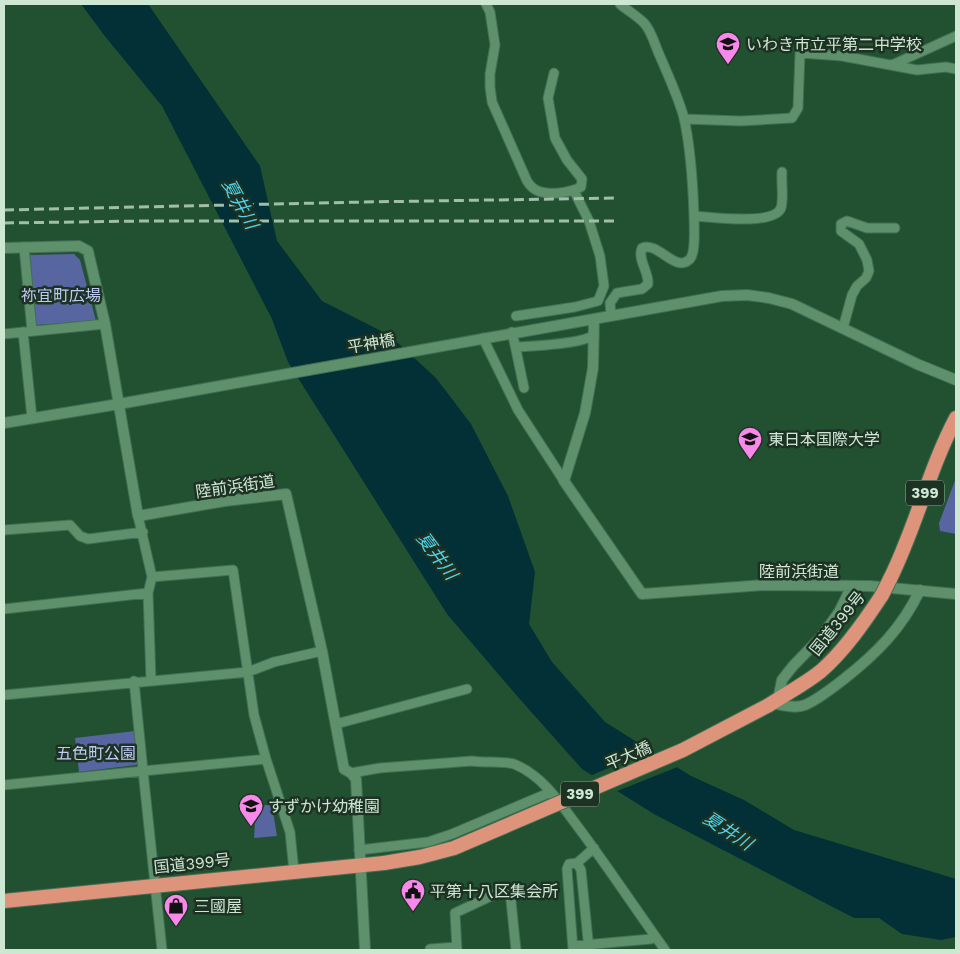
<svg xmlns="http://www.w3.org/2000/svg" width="960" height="954" font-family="'Work Sans','Noto Sans JP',sans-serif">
  <rect width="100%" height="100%" fill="#215131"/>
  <path fill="#5766a0" d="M74 254 80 260 96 321 36 325 29 255Z
    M956 478V534L940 531 939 523Z
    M135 731 139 762 136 765 79 772 75 738Z
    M265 805H272L277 836 254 838 255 823Z"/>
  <path fill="#032f36" d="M81 4H148L260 166 277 241 322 301 389 335 436 378 471 424 508 496 535 572 529 624 552 662 605 722 691 776 744 800 794 830 956 879V937L941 940 902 934 879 918H854L654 814 582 769 518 697 447 614 288 362 272 319 162 106 104 35Z"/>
  <path fill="#215131" d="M653 749 680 766 615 792 590 776Z"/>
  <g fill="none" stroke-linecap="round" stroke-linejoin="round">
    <defs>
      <path id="minor" d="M486 4 490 12 495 45 490 74V87L492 102 527 181C529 184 532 188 536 190 548 196 569 193 581 187L582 179 567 160 555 138 548 98 554 73
        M892 65 956 36
        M684 119 741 121 792 118 798 108 800 53 842 56 917 70 946 67 956 69
        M694 216C710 217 774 226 781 208 784 198 781 183 782 172
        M24 247 32 331
        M611 315 610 303 617 293 642 289 648 284C649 272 637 259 642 248 658 241 676 274 690 259 696 252 694 227 694 217 693 185 691 150 684 118 678 96 668 75 659 54 655 45 651 30 644 23 637 16 627 10 620 4
        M516 316 575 307 598 301 604 286 600 256 589 221 574 191
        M843 328 852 295 857 286 866 278 869 271 867 260 859 244 841 231V224L847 221 867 228H895
        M23 332 32 418
        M512 332 515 345 517 347C534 346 582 344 594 335
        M4 334 105 324
        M483 338 518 410 564 481
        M515 345 524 388
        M138 516 152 577 148 593 151 680
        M4 530 70 525 80 536 88 539 143 532
        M152 577 233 570 254 715 266 759
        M4 609 148 593
        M134 681 143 771 266 759 290 832 294 871
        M4 695 248 672 274 662 322 651
        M336 724 467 689
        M351 773 380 768 472 761C484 763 505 761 514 764 544 776 562 806 581 831 610 870 637 911 665 950
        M4 785 143 771 162 950
        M359 850 428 842 452 834 551 792
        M577 863 581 870 589 950
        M573 946 651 939 655 936
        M430 949 456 947
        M457 950 455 913 506 889 510 891 516 950
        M573 950 567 869 569 864 577 863 594 848"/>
      <path id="tertiary" d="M4 248 79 246 88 251 105 324 138 516 225 501 286 494 322 651 344 769 351 773 356 779 365 950
        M594 319 593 368 585 413 564 481 642 594 765 585 870 586 956 594
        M4 423 119 404 722 296 747 295 769 298 792 304 917 364 956 380
        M778 700 782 680 793 666 822 636 839 612 852 586
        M772 703C783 705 795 709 805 705 819 699 832 688 844 679 877 653 902 628 920 590"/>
      <path id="trunk" d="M890 579C916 527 929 469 956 418
        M769 705C787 693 805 684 821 671 845 650 865 621 882 595
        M4 901 384 863"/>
    </defs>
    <use href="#minor" stroke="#426f54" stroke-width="11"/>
    <use href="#tertiary" stroke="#426f54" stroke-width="12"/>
    <use href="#trunk" stroke="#426f54" stroke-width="16"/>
    <use href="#minor" stroke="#5e906c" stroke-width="9"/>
    <use href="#tertiary" stroke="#5e906c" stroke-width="10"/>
    <use href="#trunk" stroke="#de937b" stroke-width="14"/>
    <path stroke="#a0bfa8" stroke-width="3" stroke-dasharray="10 5" stroke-linecap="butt" d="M4 210 365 202 618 198
      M4 223 143 221H619"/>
    <defs>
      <path id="trunk-bridge" d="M882 595 890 579
        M384 863 420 857 454 848 683 750 769 705"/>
    </defs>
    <use href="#trunk-bridge" stroke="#426f54" stroke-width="16" stroke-linecap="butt"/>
    <use href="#trunk-bridge" stroke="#de937b" stroke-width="14"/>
  </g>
  <defs>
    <symbol id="school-pin" viewBox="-11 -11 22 30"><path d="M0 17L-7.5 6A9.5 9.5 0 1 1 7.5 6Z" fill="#f888e9" stroke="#1d3223"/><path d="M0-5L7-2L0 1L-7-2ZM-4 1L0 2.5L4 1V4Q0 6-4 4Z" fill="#111"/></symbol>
    <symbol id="university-pin" viewBox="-11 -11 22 30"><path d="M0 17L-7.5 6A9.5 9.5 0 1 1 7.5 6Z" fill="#f888e9" stroke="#1d3223"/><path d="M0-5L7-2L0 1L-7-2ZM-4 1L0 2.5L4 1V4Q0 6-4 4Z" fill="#111"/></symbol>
    <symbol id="civic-pin" viewBox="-11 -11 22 30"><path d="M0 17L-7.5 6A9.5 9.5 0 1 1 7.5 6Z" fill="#f888e9" stroke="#1d3223"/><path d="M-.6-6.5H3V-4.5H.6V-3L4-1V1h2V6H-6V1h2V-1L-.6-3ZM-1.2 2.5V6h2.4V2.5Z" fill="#111"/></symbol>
    <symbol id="shop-pin" viewBox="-11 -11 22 30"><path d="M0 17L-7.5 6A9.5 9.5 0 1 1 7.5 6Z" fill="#f888e9" stroke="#1d3223"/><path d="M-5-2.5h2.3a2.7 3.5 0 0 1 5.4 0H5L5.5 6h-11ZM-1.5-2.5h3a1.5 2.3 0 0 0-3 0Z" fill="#111"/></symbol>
  </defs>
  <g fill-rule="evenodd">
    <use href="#school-pin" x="714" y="30" width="28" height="38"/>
    <use href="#university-pin" x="736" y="425" width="28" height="38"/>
    <use href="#school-pin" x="237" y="792" width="28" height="38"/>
    <use href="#civic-pin" x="399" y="877" width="28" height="38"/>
    <use href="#shop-pin" x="162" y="892" width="28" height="38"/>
  </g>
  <g text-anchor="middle" stroke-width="5" stroke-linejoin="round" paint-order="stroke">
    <g fill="#1d3223" stroke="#99b19e" stroke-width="1">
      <rect x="906" y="480.5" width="38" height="25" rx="4"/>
      <rect x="561" y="781.5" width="38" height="25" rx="4"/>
    </g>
    <g font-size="15" font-weight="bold" fill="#cee7d3">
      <text x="925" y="498">399</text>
      <text x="580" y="799">399</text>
    </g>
    <g font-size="16" fill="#cee7d3" stroke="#1d3223" text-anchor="start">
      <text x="746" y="50">いわき市立平第二中学校</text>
      <text x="768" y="445">東日本国際大学</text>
      <text x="268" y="812">すずかけ幼稚園</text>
      <text x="430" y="897">平第十八区集会所</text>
      <text x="194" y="912">三國屋</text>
    </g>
    <g font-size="16" fill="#bfcbf4" stroke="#1d3223">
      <text x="61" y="301">祢宜町広場</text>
      <text x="96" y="759">五色町公園</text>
    </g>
    <g font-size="16" fill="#cee7d3" stroke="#1d3223">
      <text transform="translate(371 343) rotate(-10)" y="6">平神橋</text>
      <text transform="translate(235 486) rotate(-8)" y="6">陸前浜街道</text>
      <text x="799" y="577">陸前浜街道</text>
      <text transform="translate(837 623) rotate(-51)" y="6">国道399号</text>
      <text transform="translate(628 755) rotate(-23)" y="6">平大橋</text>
      <text transform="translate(192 863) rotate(-6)" y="6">国道399号</text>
    </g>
    <g font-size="18" font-style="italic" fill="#4ed2eb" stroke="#1d3223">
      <text transform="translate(240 204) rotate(61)" y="6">夏井川</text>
      <text transform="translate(437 556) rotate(53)" y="6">夏井川</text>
      <text transform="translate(728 831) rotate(33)" y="6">夏井川</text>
    </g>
  </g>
  <rect width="960" height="954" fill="none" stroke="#cee7d3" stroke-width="10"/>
</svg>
